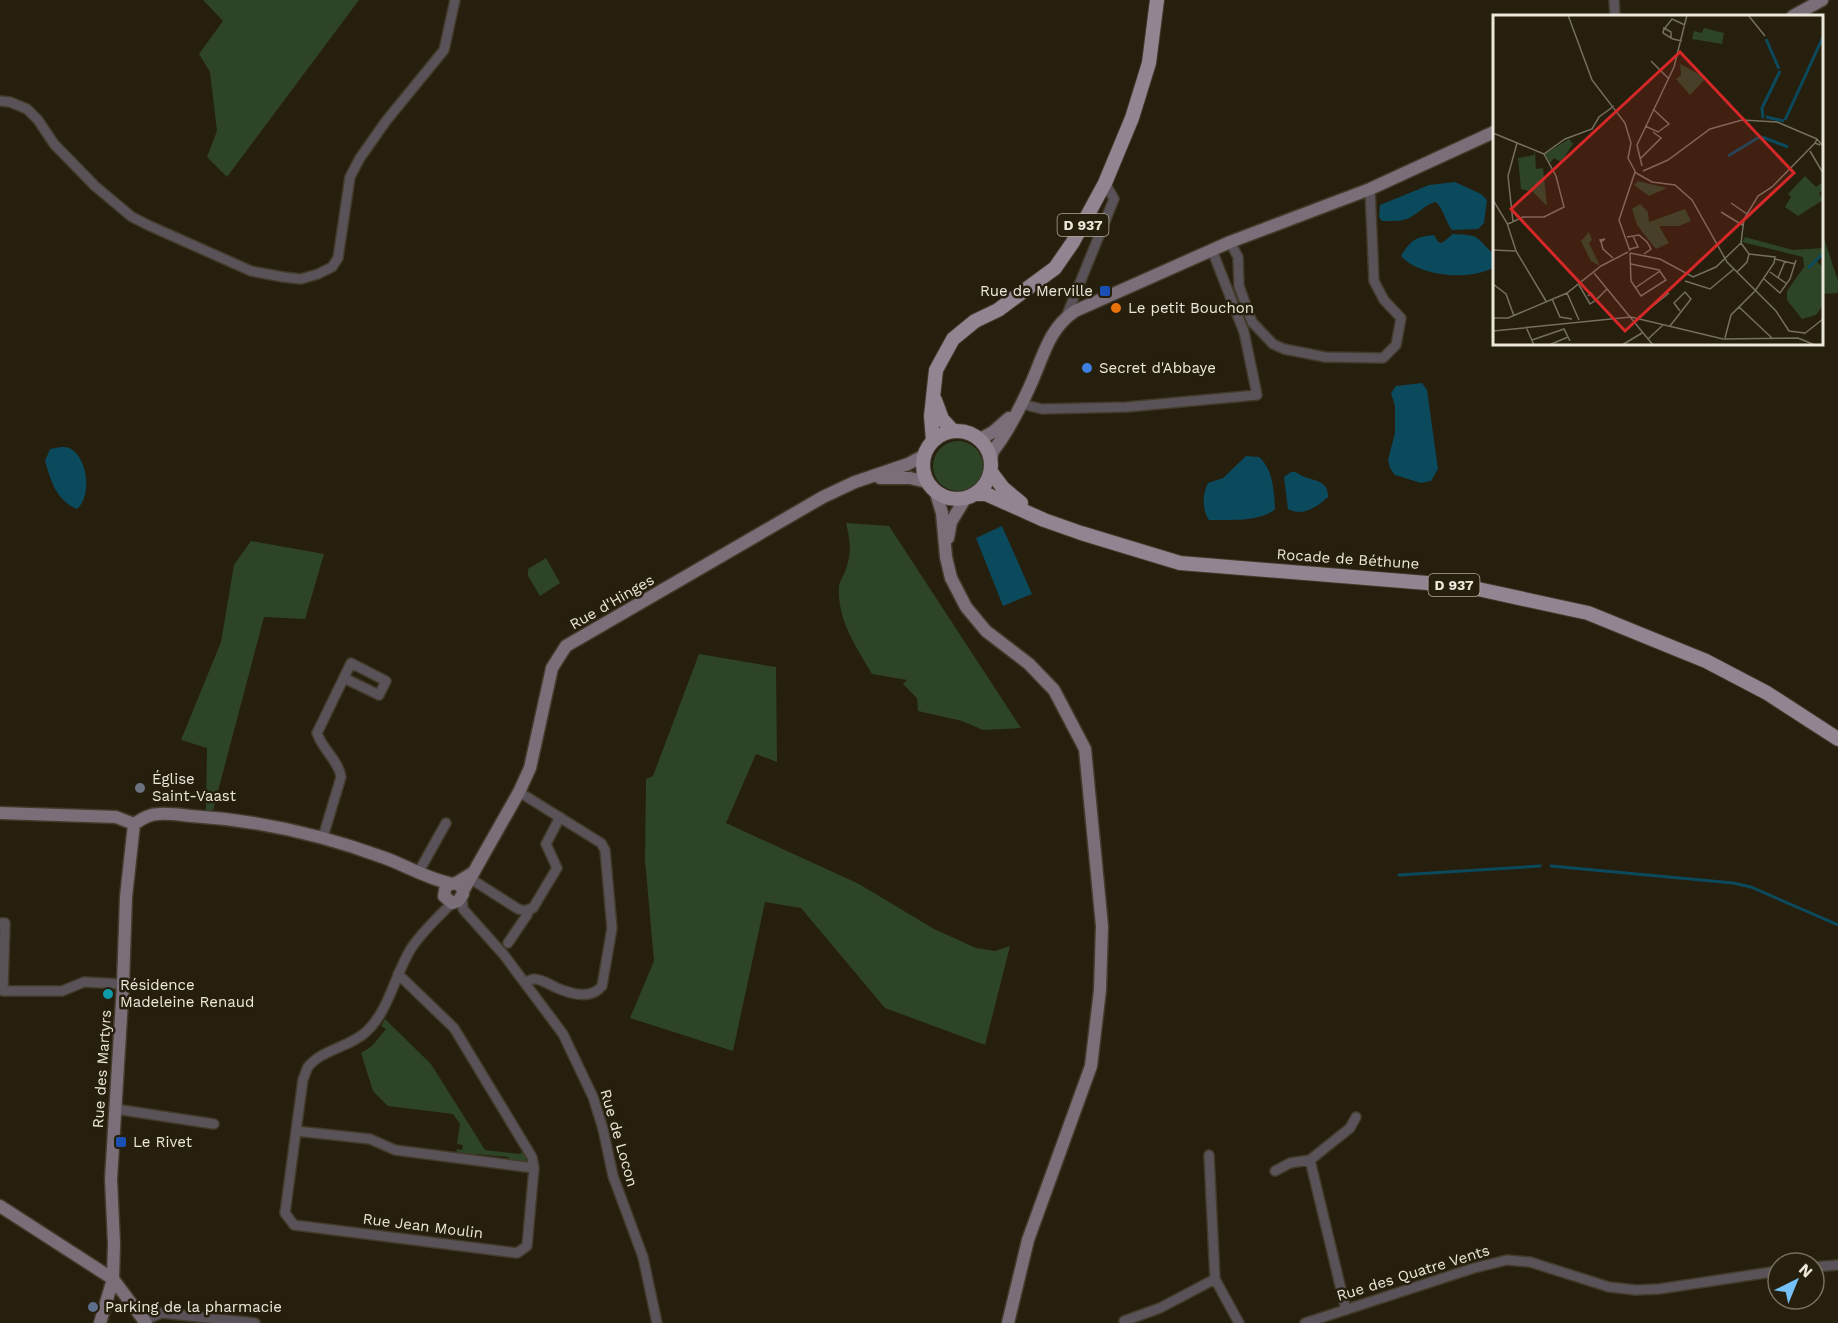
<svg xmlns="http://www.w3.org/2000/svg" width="1838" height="1323" font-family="'Work Sans',sans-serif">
  <rect width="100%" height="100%" fill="#271f0d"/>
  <path fill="#2e4427" d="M203 0H359L227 177 207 157 217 131 210 72 199 54 223 21Z
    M1822 232 1838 281V293L1822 294Z
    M933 466a25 25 0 1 1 50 0a25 25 0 1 1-50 0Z
    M846 523 889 526 1021 728 983 730 962 721 918 711 917 698 903 684 907 680 872 674C856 646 837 620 839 586 840 580 844 575 846 569 852 552 850 539 846 523Z
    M251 541 324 554 305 619 264 617 213 810H206L207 748 181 740 221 642 234 565Z
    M546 558 560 583 540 596 528 576V569Z
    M699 654 776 667 777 762 756 754 726 823 859 884 934 929 976 948 995 951 1010 946 985 1045 885 1008 801 908 765 902 733 1051 630 1018 654 961 645 860 646 779 653 776Z
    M385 1019 431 1064 485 1150 519 1154 525 1151 528 1156 525 1163 511 1161 508 1157 476 1154 472 1157 456 1155 457 1149 462 1150 463 1145 457 1144 460 1124 453 1114 388 1106 373 1091 361 1053 372 1046 386 1029 381 1026Z"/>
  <path fill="#0b495d" d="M1455 182 1481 194 1487 200 1484 223 1478 229 1452 230C1445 221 1444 210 1436 202 1426 204 1421 211 1411 217 1402 222 1393 221 1382 221L1379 217 1380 205 1429 185Z
    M1453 234C1483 235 1474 237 1494 254V267C1472 281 1419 277 1401 256 1411 240 1415 237 1434 235L1438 242 1442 243Z
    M1422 383 1427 390 1438 469 1431 481 1421 483 1395 475 1390 468 1388 460 1395 433V406L1391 393 1396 386Z
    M61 447C65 447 68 447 71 449 88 459 92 496 77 509 56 500 51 481 45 461L50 449Z
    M1246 456 1259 457C1273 469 1274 491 1275 509 1262 522 1227 520 1209 520 1202 510 1202 494 1208 483L1223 478Z
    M1291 472H1296C1307 482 1329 477 1328 497 1317 507 1303 517 1288 509L1284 477Z
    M1002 526 1032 594 1003 606 976 538Z"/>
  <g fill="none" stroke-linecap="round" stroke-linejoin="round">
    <path stroke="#0b495d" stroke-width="3" d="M1551 866 1733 883 1751 887 1838 925
      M1399 875 1540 866"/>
    <defs>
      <path id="street" d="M1614 0 1615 16
        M0 101 10 102 27 109 38 120 54 144 95 186 132 217 150 226 251 271 283 277 301 279 318 274 332 267 338 258 350 177 360 158 386 121 444 50 455 0
        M1230 242 1238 257 1239 286 1252 322 1273 344 1284 349 1325 357 1383 358 1396 345 1401 318 1384 300 1374 281 1370 189
        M1066 317 1114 199 1105 183
        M1022 404 1042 409 1127 407 1257 395 1244 332 1212 250
        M519 792 601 843 605 850 612 928 602 986C591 1000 571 994 557 988 550 985 542 979 534 979 532 979 526 982 525 983
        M323 837 341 777C339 761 322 749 317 733L351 663 386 681 379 695 344 678
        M418 873 446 823
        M471 879 518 909 526 911 533 908 557 868 546 844 560 817
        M462 898 463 909 504 955 563 1034 593 1097 603 1129 613 1176 643 1257 657 1323
        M0 923H5L3 991H62L84 982 123 984
        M508 943 527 915 529 909
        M398 974 454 1028 532 1157 534 1168 527 1246 517 1253 294 1225 285 1213 303 1079C305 1076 306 1070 308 1067 322 1049 351 1047 367 1031 390 1009 395 973 412 947 423 931 439 916 452 903
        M115 1109 214 1124
        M296 1131 370 1139 395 1150 534 1168
        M1209 1155 1215 1279 1239 1323
        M1310 1160 1346 1310
        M1275 1171 1290 1163 1310 1160 1350 1128 1356 1117
        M1814 1267 1838 1265
        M144 1320 162 1313 255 1323
        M1124 1321 1160 1308 1215 1279
        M1305 1323 1474 1268 1507 1260 1530 1262 1609 1287 1636 1290 1659 1289 1778 1271"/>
      <path id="secondary" d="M1793 16 1822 0
        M980 439 993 432 1009 418
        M991 458 993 451C1008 432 1020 408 1030 386 1043 358 1048 329 1075 311L1230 242 1370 189 1494 132
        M880 478H910L927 482
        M936 493 942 513 946 557 951 578 966 607 986 631 1029 664 1054 690 1085 749 1102 926 1100 990 1091 1066 1028 1240 1008 1323
        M948 538 951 522 965 499
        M0 813 116 817 134 824
        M134 824C142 819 149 814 159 814 169 813 181 815 191 816 257 820 323 835 385 858 407 866 426 878 449 883
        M456 883 462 887 463 894 458 901 452 903 444 896 446 885 456 883 474 872
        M463 891 519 792 530 768 552 668 566 646 823 497 855 482 908 464 925 455
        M0 1206 113 1279 146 1323
        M100 1323 113 1279 114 1244 111 1179 123 984 126 897 134 824"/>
      <path id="primary" d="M935 400 942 419 953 431
        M923 465a34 34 0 1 1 68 0a34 34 0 1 1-68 0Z
        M933 441 931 416 936 370 953 339 975 321 998 310 1055 268 1073 242 1105 183 1132 118 1149 63 1157 0
        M991 472 1003 488 1021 503
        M977 494H986L1044 520 1081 533 1180 563 1464 586 1588 613 1706 661 1767 693 1838 739"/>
    </defs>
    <use href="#street" stroke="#423b2a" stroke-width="12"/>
    <use href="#secondary" stroke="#423b2a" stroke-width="15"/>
    <use href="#primary" stroke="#423b2a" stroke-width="16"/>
    <use href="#street" stroke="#5a5259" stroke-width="9"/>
    <use href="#secondary" stroke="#7a6e79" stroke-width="12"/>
    <use href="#primary" stroke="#938492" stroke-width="14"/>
  </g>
  <g fill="#1a4fb4" stroke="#271f0d" stroke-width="2">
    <rect x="1099" y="285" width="12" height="12" rx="3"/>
    <rect x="115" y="1136" width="12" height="12" rx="3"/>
  </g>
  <circle fill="#e8710a" stroke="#271f0d" stroke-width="2" cx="1116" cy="308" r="6"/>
  <circle fill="#3f7fe0" stroke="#271f0d" stroke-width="2" cx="1087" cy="368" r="6"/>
  <circle fill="#6b7280" stroke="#271f0d" stroke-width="2" cx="140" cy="788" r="6"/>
  <circle fill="#0f9aa8" stroke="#271f0d" stroke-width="2" cx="108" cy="994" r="6"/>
  <circle fill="#5c6f8a" stroke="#271f0d" stroke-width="2" cx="93" cy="1307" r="6"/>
  <g text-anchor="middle" stroke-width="5" stroke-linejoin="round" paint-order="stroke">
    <g fill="#271f0d" stroke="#b0ab9d" stroke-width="1.5">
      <rect x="1057.5" y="214" width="51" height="22" rx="4.5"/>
      <rect x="1428.5" y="574" width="51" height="22" rx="4.5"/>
    </g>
    <g font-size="14" font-weight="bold" fill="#ebe7db">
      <text x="1083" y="230">D 937</text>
      <text x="1454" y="590">D 937</text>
    </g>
    <g font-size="15" fill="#ebe7db" stroke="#271f0d" text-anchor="start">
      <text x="1093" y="296" text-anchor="end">Rue de Merville</text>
      <text x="1128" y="313">Le petit Bouchon</text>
      <text x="1099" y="373">Secret d'Abbaye</text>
      <text x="152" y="784">Église<tspan x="152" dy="17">Saint-Vaast</tspan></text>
      <text x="120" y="990">Résidence<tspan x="120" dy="17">Madeleine Renaud</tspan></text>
      <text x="133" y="1147">Le Rivet</text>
      <text x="105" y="1312">Parking de la pharmacie</text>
    </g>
    <g font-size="15" fill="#ebe7db" stroke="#271f0d">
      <text transform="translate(1348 559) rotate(4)" y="5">Rocade de Béthune</text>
      <text transform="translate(612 602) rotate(-30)" y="5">Rue d'Hinges</text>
      <text transform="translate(102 1069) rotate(-86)" y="5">Rue des Martyrs</text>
      <text transform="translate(619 1138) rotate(74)" y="5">Rue de Locon</text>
      <text transform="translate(423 1226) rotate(7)" y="5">Rue Jean Moulin</text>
      <text transform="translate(1413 1273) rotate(-17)" y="5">Rue des Quatre Vents</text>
    </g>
  </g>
  <g transform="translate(1493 15)">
    <rect width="330" height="330" fill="#271f0d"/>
    <path d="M211 13 231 18 229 29 199 24 201 16 209 18ZM187 49 213 63 197 80 183 64 188 60ZM76 124 80 129 68 147 61 143 57 148 52 139ZM42 136 43 154 50 153 54 191 40 177 28 174 25 143 41 140ZM312 161 323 172 330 167V175L326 178 330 185 305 201 292 192 298 182 295 179ZM145 166 174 173 156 181 141 170ZM147 189 155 197 156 207 192 194 198 206 186 211H166L176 228 163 234 144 210 139 194ZM96 217 99 225 96 228 107 251 98 246 88 226ZM252 222 300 235 330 233V239L322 245 330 252V290L323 300 309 304 294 285V276L311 252 310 242 249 227Z" fill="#2e4427"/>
    <path fill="none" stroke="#0b495d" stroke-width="3" d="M273 24 286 54M273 102 291 106M270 103 269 93 287 56M292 105 330 22M269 122 295 132M235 141 268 121M315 253 330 239"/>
    <path fill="none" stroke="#756f5f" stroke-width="1.5" d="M75 0 99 65 132 108 138 128 135 143 143 158 159 167 182 170 199 185 234 247 283 296 296 316 312 318M255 0 272 21M172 13 179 4 192 10M178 23V17L171 13 170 18 178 23 180 24 189 26M158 46 175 63M152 111 165 117 176 109 160 94M0 118 51 139M327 130 322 128 324 124 330 131M317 136 330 158M51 139 72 124 99 114 106 102 121 91M147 144 168 123 160 117M149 151 144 130 181 52 194 0M150 156 175 145 217 114 249 105 284 107 324 124M0 185 14 208 23 236 53 286M238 188 254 199M228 197 251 211M20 207 15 161 24 128M15 209 30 202H51L71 192 63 161 51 139M134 222 146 220 154 227 158 234 151 239M108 227 112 224 107 225 108 227 110 234 120 243M137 234 145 232 140 221M0 235 22 236M137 236 126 205 142 157M137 238 167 244 200 262 223 252 248 228 251 204 265 181 279 172 322 128M137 238 138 266 148 281 173 265 166 255 138 249M282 244 302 249M244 257 254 247 256 239 248 228M277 257 294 269M101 258 160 330M285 263 292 246M271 264 287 278 297 264 303 245M192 266 217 274 241 254M0 269 13 279 21 301M86 270 97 289 103 285M142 273 167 256M74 278 86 305M95 281 98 278 103 285 114 274M59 284 67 302 79 304M246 292 280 324M0 303H15L74 278 108 251 135 237M145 303 176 278M177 311 198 284 192 277 181 288 187 296M33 312 41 330M0 316 138 302 230 324 306 323M311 319 330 304M232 323 238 300 262 276 281 248 282 242 256 239M305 323 322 330M155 324 170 310M39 325 71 314 77 326M56 330 75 322M129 330 149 318"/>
    <path fill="#d62828" fill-opacity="0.15" stroke="#d62828" stroke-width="3" d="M187 37 301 158 132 316 18 194Z"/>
    <rect width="330" height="330" fill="none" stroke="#ebe7db" stroke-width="3"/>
  </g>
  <g transform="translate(1796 1281) rotate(43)"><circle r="28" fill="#271f0d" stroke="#756f5f" stroke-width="1.5"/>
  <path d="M0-4.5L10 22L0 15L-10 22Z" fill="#73c1f6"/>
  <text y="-9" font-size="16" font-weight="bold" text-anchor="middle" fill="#ebe7db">N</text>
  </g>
</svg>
